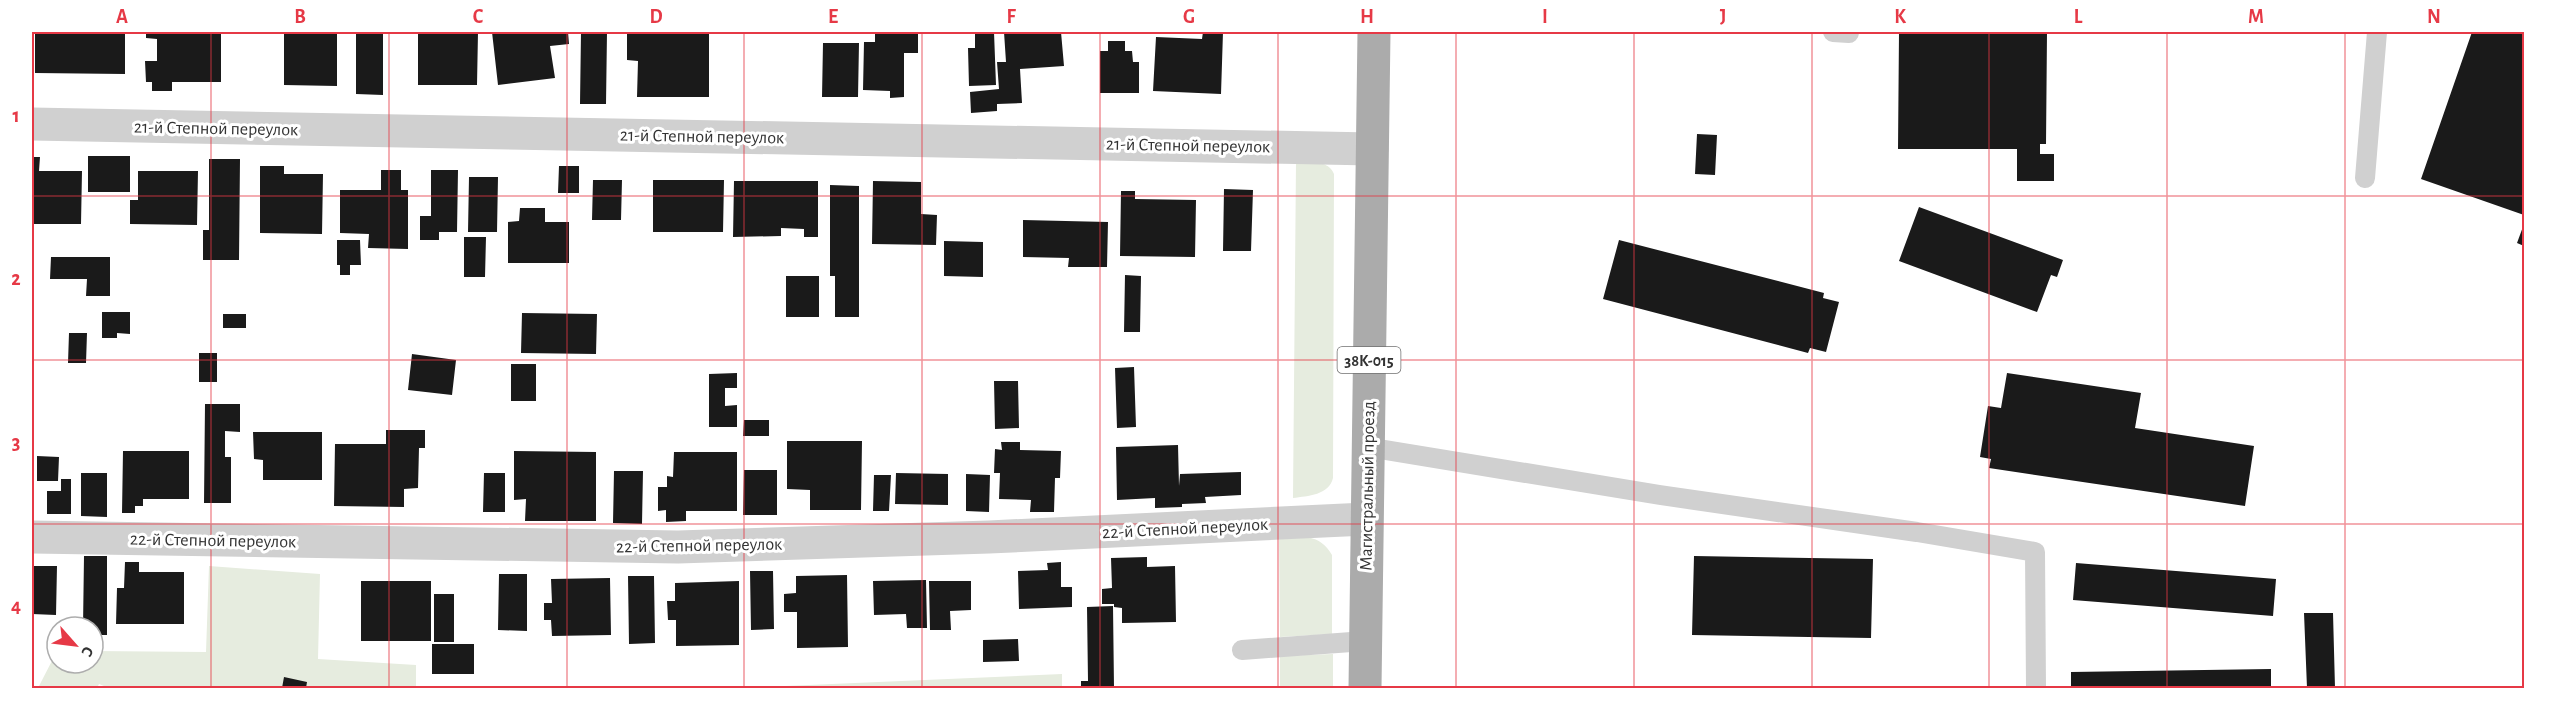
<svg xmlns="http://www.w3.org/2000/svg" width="2556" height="720" font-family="'Alegreya Sans',sans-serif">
  <rect width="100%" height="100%" fill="#fff"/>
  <path fill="#e6ecdf" d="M1296 162C1310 163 1328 159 1334 174L1333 478C1329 495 1308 496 1293 498Z
    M1279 535C1301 537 1320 533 1332 555V634L1280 637Z
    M209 566 320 574 318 659 416 665V688H109L99 684 97 688H38L57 651V663H93V651L206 652Z
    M1333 654V688H1280V656Z
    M1062 674V688H736Z"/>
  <path fill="#1a1a1a" d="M35 32H125V74L35 73Z
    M146 32H221V82H172V91H152V82H146L145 61H157V39L146 38Z
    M356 32H383V95L356 94Z
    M418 32H478L477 85H418Z
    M492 32H568L569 44 550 46 555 78 498 85Z
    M581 32H607L606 104H580Z
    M627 32H709V97H637L638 61 627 60Z
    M875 32H918V53H904V97L890 98V91L863 90 864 42H875Z
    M975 32H994L996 85 969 86 968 48H975Z
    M1004 32H1061L1064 66 1020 69 1022 103 997 104V111L971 113 970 92 999 89 997 62H1006Z
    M1203 32H1223L1221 94 1153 91 1156 37 1202 39Z
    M1899 32H2047L2046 144H2040V154H2054V181H2017V149H1898Z
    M2472 32H2524V215L2421 179Z
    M284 33H337V86L284 85Z
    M1108 41H1125V51H1132L1133 62H1139V93H1100V51H1108Z
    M823 43H859L858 97H822Z
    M1697 134 1717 135 1715 175 1695 174Z
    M88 156H130V192H88Z
    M32 157H40L39 171H82L81 224H32Z
    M209 159H240L239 260H203V230H209Z
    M260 166H284V174H323L322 234 260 233Z
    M559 166H579V193H558Z
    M381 170H401V190H408V249L368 248 369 234 340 233V190H381Z
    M431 170H458L457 232H439V240H420V216H431Z
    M138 171H198L197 225 130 224V200H138Z
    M469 177H498L497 232H468Z
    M593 180H622L621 220H592Z
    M653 180H724L723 232H653Z
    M734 181H818V237H804V229L781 228V236L733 237Z
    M873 181 921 182V214L937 215 936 245 872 244Z
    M830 185 859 186V317H835V276H830Z
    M1224 189 1253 190 1251 251H1223Z
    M1121 191H1135V199L1196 200 1195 257 1120 256Z
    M1919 207 2063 260 2057 277 2051 275 2037 312 1899 261Z
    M520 208H545V222H569V263H508V222L519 221Z
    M1023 220 1108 222 1107 267H1068L1069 258 1023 257Z
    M2524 224V246L2517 243Z
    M464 237H486L485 277H464Z
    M337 240H360L361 265H350V275H340V265H337Z
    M1619 240 1824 293 1823 298 1839 302 1826 352 1810 348 1808 353 1603 299Z
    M944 241 983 242V277L944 276Z
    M51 257H110V296H86L87 279H50Z
    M1125 275 1141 276 1140 332H1124Z
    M786 276H819V317H786Z
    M102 312H130V334L117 333V338H102Z
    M522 313 597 314 596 354 521 353Z
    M223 314H246V328H223Z
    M69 333H87L86 363H68Z
    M199 353H217V382H199Z
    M412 354 456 360 452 395 408 390Z
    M511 364H536V401H511Z
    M1134 367 1136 427 1117 428 1115 368Z
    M737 373V388H725V406L737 405V427H709V374Z
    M2007 373 2141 393 2135 428 2254 446 2245 506 1989 468 1991 459 1980 457 1988 406 2001 408Z
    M994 381H1018L1019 428 995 429Z
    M205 404H240V432L225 431V457H231V503H204Z
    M744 420H769V436H743Z
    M386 430H425V448H419L418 488 404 489V507L334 506 335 444H386Z
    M253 432H322V480H263V460L254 459Z
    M787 441H862L861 510H810V490L787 489Z
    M1001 442H1020V450L1061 451 1060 478H1055L1054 512H1030L1031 500 999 499 1000 473H994L995 449 1002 450Z
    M1178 445 1179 486 1180 474 1241 472V495L1205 497 1206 503 1182 504V507L1155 508V498L1117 500 1116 447Z
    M123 451H189V499H143V506H135V513H122Z
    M514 451 596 452V521H525L526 499 514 500Z
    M674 452H737V511H686V521L666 522V510L658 511V487H667V476L673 477Z
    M37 456 59 457 58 481H37Z
    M744 470H777V515H743Z
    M614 471H643L642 524 613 523Z
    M81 473H107V517L81 516Z
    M484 473H505V512H483Z
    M896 473 948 474V505L895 504Z
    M966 474 990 475 989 512 966 511Z
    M874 475H891L889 511H873Z
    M61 479H71V514H47V491H61Z
    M84 556H107V635H93V627H83Z
    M1694 556 1873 559 1871 638 1692 635Z
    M1147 557V567L1175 566 1176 622 1122 623V608L1114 607V604H1102V589L1112 588 1111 558Z
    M125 562H139V572H184V624H116L117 588H124Z
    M1061 562V587H1072V607L1019 609 1018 571 1048 570 1047 563Z
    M2076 563 2276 579 2273 616 2073 600Z
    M32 566H57L56 615 32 614Z
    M750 571H773L774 629 751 630Z
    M499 574H527V631L498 630Z
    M847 575 848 647 797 648V612H784V594L796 593V576Z
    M628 576H654L655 643 629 644Z
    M610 578 611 635 552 636 551 620H544V603H552L551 579Z
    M926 580 927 628H907L906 614 874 615 873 581Z
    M361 581H431V641H361Z
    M739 581V645L676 646V620H668L667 601H675V583Z
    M929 581H971V610L950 611 951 630H930Z
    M434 594H454V642H434Z
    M1113 606 1114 688H1081V681H1088L1087 607Z
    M2304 613H2333L2335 688H2307Z
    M1018 639 1019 661 983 662V640Z
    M432 644H474V674H432Z
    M2271 669V688H2071V672Z
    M284 677 307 682 306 688H282Z"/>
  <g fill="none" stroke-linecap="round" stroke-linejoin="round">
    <path stroke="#d0d0d0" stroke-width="20" d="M1833 32 1849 33
      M2365 178 2377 32
      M1367 447 1660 495 1917 532 2035 552 2036 688
      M1242 650 1365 641"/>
    <path stroke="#d0d0d0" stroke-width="33" d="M32 124 1372 149
      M32 537 678 547 989 537 1366 519"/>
    <path stroke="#ababab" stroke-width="33" d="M1365 688 1374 32"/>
  </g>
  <path fill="none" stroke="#e63946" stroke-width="1.5" stroke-opacity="0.55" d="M211 32V688M389 32V688M567 32V688M744 32V688M922 32V688M1100 32V688M1278 32V688M1456 32V688M1634 32V688M1812 32V688M1989 32V688M2167 32V688M2345 32V688M32 196H2524M32 360H2524M32 524H2524"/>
  <g text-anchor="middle" stroke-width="6" stroke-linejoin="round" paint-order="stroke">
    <rect fill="#fff" stroke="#707070" stroke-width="1.5" x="1337.5" y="347" width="63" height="26" rx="4.5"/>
    <g font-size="16" font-weight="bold" fill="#333">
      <text x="1369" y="366">38К-015</text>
    </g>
    <g font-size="18" fill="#333" stroke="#fff">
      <text transform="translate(216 128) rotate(1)" y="6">21-й Степной переулок</text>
      <text transform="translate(702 136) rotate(1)" y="6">21-й Степной переулок</text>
      <text transform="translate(1188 145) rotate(1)" y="6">21-й Степной переулок</text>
      <text transform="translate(1367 486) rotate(-89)" y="6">Магистральный проезд</text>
      <text transform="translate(1185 528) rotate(-3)" y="6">22-й Степной переулок</text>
      <text transform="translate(213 540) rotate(1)" y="6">22-й Степной переулок</text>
      <text transform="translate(699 545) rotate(-1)" y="6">22-й Степной переулок</text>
    </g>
  </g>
  <rect width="2556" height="720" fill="none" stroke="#ffffff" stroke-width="66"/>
  <g transform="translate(75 645) rotate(118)"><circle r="28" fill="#ffffff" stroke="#adadad" stroke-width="1.5"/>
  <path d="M0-4.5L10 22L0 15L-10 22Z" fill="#e63946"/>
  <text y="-9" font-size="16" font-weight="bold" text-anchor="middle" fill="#333333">С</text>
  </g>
  <rect x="33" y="33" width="2490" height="654" fill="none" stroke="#e63946" stroke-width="2"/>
  <g font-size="20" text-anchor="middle" font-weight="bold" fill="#e63946">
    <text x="122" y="23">A</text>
    <text x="300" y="23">B</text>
    <text x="478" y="23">C</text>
    <text x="656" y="23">D</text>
    <text x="833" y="23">E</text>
    <text x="1011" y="23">F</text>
    <text x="1189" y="23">G</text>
    <text x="1367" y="23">H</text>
    <text x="1545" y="23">I</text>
    <text x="1723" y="23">J</text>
    <text x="1900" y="23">K</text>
    <text x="2078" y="23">L</text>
    <text x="2256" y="23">M</text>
    <text x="2434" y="23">N</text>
    <text x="16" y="122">1</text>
    <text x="16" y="285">2</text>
    <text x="16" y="449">3</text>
    <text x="16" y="612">4</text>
  </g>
</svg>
